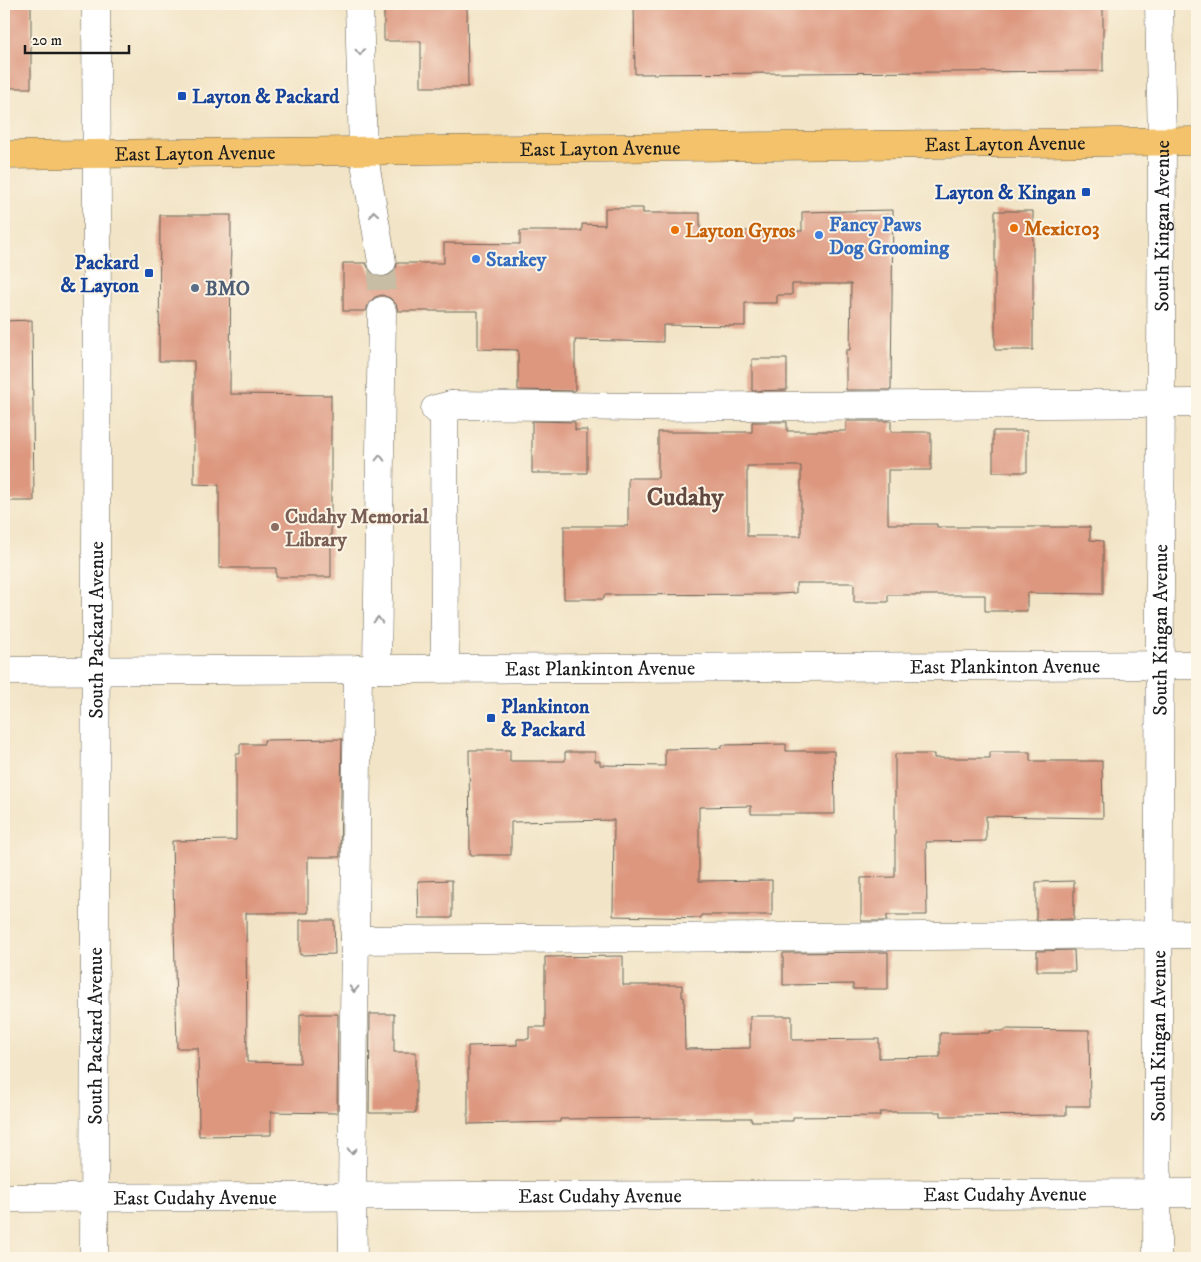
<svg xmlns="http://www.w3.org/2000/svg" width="1201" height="1262" font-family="'IM FELL DW Pica',serif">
  <rect width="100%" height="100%" fill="#fcf5e5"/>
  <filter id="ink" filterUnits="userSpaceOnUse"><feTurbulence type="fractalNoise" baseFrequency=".02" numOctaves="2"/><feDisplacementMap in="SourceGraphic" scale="10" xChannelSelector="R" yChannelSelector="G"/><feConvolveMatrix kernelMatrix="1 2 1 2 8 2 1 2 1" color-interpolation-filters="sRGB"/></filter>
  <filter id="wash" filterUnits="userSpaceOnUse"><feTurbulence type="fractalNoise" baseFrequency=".0096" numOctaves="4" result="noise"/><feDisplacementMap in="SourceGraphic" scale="20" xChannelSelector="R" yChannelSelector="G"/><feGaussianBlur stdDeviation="1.12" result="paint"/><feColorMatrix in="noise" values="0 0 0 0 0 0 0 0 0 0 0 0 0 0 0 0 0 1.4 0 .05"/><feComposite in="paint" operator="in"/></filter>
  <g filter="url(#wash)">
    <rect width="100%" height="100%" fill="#f2e4c6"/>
    <g id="blocks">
      <path fill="#dd977f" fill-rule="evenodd" d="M4 4H31V88H4Z
        M384 4H467L468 87H421V41H384Z
        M634 4H1103V71L635 74Z
        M605 208H643V213H700V231H802V212L893 210 891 390H846V350H850L851 284H792V295H777V303H745V326L663 325V342L575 340V391L518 390V350L478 349V311H398L396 304 390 298 382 295 375 297 369 303 366 311H343V263H366L370 272 377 277H385L392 274 396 268 397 263H444V243L520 244V231H582V224L605 225Z
        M995 211H1033V350H995Z
        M160 215H231L230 394 331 395V577H276V568H219V485L194 484V361H159Z
        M32 320 34 501H4V321Z
        M752 359H787V390L752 391Z
        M532 421 575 422V430H587V473H532Z
        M846 421H891V432H931V470H888V524H937V527H1090V540L1103 541V594L1027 593V611H985V595H888V602H854V583H796V593L778 594 604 595V599H564V526H628V478H658V432H752V422H787V431H846ZM747 466H801V536H747Z
        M993 431H1027V472H993Z
        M342 739 340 857H308V913H246L247 1062 300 1063V1014H338L337 1113 271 1112V1135L199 1136 198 1048H177L172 841 236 840V754H240V744H264V740Z
        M786 744V751H834L835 814H751V806L699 807V881L772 880V915H701V918L613 916 614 820 511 822V855H470L469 750H510V761H565V752H595V761H600V765L665 766V749L722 748V745Z
        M990 752H1030V761H1102L1103 818 986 816V841L926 842 927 915H887V921H861V878L895 877V754H934V758H990Z
        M452 880V918H419L418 881Z
        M1074 881V919L1036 920V882Z
        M300 920H334L335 954 300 955Z
        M1074 950 1075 971H1037V951Z
        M888 952V989H853V984L783 985V953Z
        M623 956V985H682V997H684L685 1049 750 1048V1016H792V1040L879 1039V1058L940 1057V1033H989V1031H1005V1029L1089 1030 1090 1106H1066V1115L941 1116V1112H880V1116L793 1117V1121H751V1118H668L560 1119V1122L468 1124V1046L517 1045V1039H529V1027H545V957Z
        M370 1014H394V1052H416V1113H369Z"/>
    </g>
  </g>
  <g filter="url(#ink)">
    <use href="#blocks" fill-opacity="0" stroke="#676258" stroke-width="1"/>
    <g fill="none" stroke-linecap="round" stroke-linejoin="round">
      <path stroke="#c7bca4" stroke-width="28" stroke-dasharray="28 14" stroke-linecap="butt" d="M382 262V311"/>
      <defs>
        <g id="minor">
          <path d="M359 4 363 151 382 262"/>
          <path d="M435 409 451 405 641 407 1197 403"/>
          <path d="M445 668 444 417 451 405"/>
          <path d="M377 669 382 311"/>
          <path id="s1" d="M4 671 1197 665"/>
          <path d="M355 940 1197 934"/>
          <path id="s2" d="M4 1198 1197 1193"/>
          <path id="s3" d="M94 1258 97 215 96 4"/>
          <path d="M353 1258 352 1195 358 669"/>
          <path id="s4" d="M1157 1258 1162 141 1159 4"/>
        </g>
        <g id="major">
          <path id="s5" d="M4 155 1197 141"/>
        </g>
      </defs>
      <use href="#minor" stroke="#676258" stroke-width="29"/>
      <use href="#major" stroke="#676258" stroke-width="29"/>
      <use href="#minor" stroke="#fff" stroke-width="28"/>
      <use href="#major" stroke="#f3c26a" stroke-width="28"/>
    </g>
    <defs><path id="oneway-chevron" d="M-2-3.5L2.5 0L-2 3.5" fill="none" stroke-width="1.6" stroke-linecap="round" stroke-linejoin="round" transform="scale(1.25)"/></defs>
    <g stroke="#999">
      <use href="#oneway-chevron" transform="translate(360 52) rotate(88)"/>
      <use href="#oneway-chevron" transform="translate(374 214) rotate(-99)"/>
      <use href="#oneway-chevron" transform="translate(380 458) rotate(-89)"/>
      <use href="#oneway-chevron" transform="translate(378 620) rotate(-89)"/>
      <use href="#oneway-chevron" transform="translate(354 989) rotate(91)"/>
      <use href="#oneway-chevron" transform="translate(352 1151) rotate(91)"/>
    </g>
  </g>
  <g fill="#1a4fb4" stroke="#fcf5e5" stroke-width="2">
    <rect x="177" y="91" width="10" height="10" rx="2.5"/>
    <rect x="1081" y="187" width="10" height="10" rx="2.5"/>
    <rect x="144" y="268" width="10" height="10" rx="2.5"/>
    <rect x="486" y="713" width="10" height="10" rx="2.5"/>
  </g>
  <g fill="#e8710a" stroke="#fcf5e5" stroke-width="2">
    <circle cx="1014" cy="228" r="5"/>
    <circle cx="675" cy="230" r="5"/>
  </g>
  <g fill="#3f7fe0" stroke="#fcf5e5" stroke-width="2">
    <circle cx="819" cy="235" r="5"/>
    <circle cx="476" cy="259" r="5"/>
  </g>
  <circle fill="#5c6f8a" stroke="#fcf5e5" stroke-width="2" cx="195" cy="288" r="5"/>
  <circle fill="#8d6e63" stroke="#fcf5e5" stroke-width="2" cx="275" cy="527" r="5"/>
  <g text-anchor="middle" stroke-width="4" stroke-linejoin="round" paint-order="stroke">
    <g font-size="20" font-weight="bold" fill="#164399" stroke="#fcf5e5" text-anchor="start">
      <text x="192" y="103">Layton &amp; Packard</text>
      <text x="1076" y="199" text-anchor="end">Layton &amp; Kingan</text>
      <text x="139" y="269" text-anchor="end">Packard<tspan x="139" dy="23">&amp; Layton</tspan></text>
      <text x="501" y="713">Plankinton<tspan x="501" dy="23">&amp; Packard</tspan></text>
    </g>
    <g font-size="20" fill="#1c1c1c" stroke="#fcf5e5">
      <text dy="7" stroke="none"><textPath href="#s5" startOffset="1001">East Layton Avenue</textPath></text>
      <text dy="7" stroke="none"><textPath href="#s5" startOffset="596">East Layton Avenue</textPath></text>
      <text dy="7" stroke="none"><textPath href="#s5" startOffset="191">East Layton Avenue</textPath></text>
      <text dy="7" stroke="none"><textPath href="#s4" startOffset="1032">South Kingan Avenue</textPath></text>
      <text dy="7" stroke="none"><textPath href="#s3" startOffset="628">South Packard Avenue</textPath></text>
      <text dy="7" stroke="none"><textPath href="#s4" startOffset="628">South Kingan Avenue</textPath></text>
      <text dy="7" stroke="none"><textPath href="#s1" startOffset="1001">East Plankinton Avenue</textPath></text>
      <text dy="7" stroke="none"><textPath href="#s1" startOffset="596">East Plankinton Avenue</textPath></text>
      <text dy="7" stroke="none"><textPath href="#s3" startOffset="222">South Packard Avenue</textPath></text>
      <text dy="7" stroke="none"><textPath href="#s4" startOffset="222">South Kingan Avenue</textPath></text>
      <text dy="7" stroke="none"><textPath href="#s2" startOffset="1001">East Cudahy Avenue</textPath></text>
      <text dy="7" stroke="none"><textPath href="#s2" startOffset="596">East Cudahy Avenue</textPath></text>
      <text dy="7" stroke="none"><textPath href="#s2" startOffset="191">East Cudahy Avenue</textPath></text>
    </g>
    <g font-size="20" font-weight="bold" fill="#366cbe" stroke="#fcf5e5" text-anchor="start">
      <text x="829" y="231">Fancy Paws<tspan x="829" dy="23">Dog Grooming</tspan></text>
      <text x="486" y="266">Starkey</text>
    </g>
    <g font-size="20" font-weight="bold" fill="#c56008" stroke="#fcf5e5" text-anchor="start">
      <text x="1024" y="235">Mexic103</text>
      <text x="685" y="237">Layton Gyros</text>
    </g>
    <g font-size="20" font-weight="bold" fill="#4e5e75" stroke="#fcf5e5" text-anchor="start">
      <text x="205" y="295">BMO</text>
    </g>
    <g font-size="20" font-weight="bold" fill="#785e54" stroke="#fcf5e5" text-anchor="start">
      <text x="285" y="523">Cudahy Memorial<tspan x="285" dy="23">Library</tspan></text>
    </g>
    <g font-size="25" font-weight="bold" fill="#60473f" stroke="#fcf5e5">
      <text x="685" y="505">Cudahy</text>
    </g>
  </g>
  <rect width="1201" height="1262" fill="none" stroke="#fcf5e5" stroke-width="20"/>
  <path d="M25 45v8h104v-8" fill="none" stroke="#1c1c1c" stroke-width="2.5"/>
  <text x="32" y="45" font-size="15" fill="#1c1c1c" stroke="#fcf5e5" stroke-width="4" paint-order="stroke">20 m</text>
</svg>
